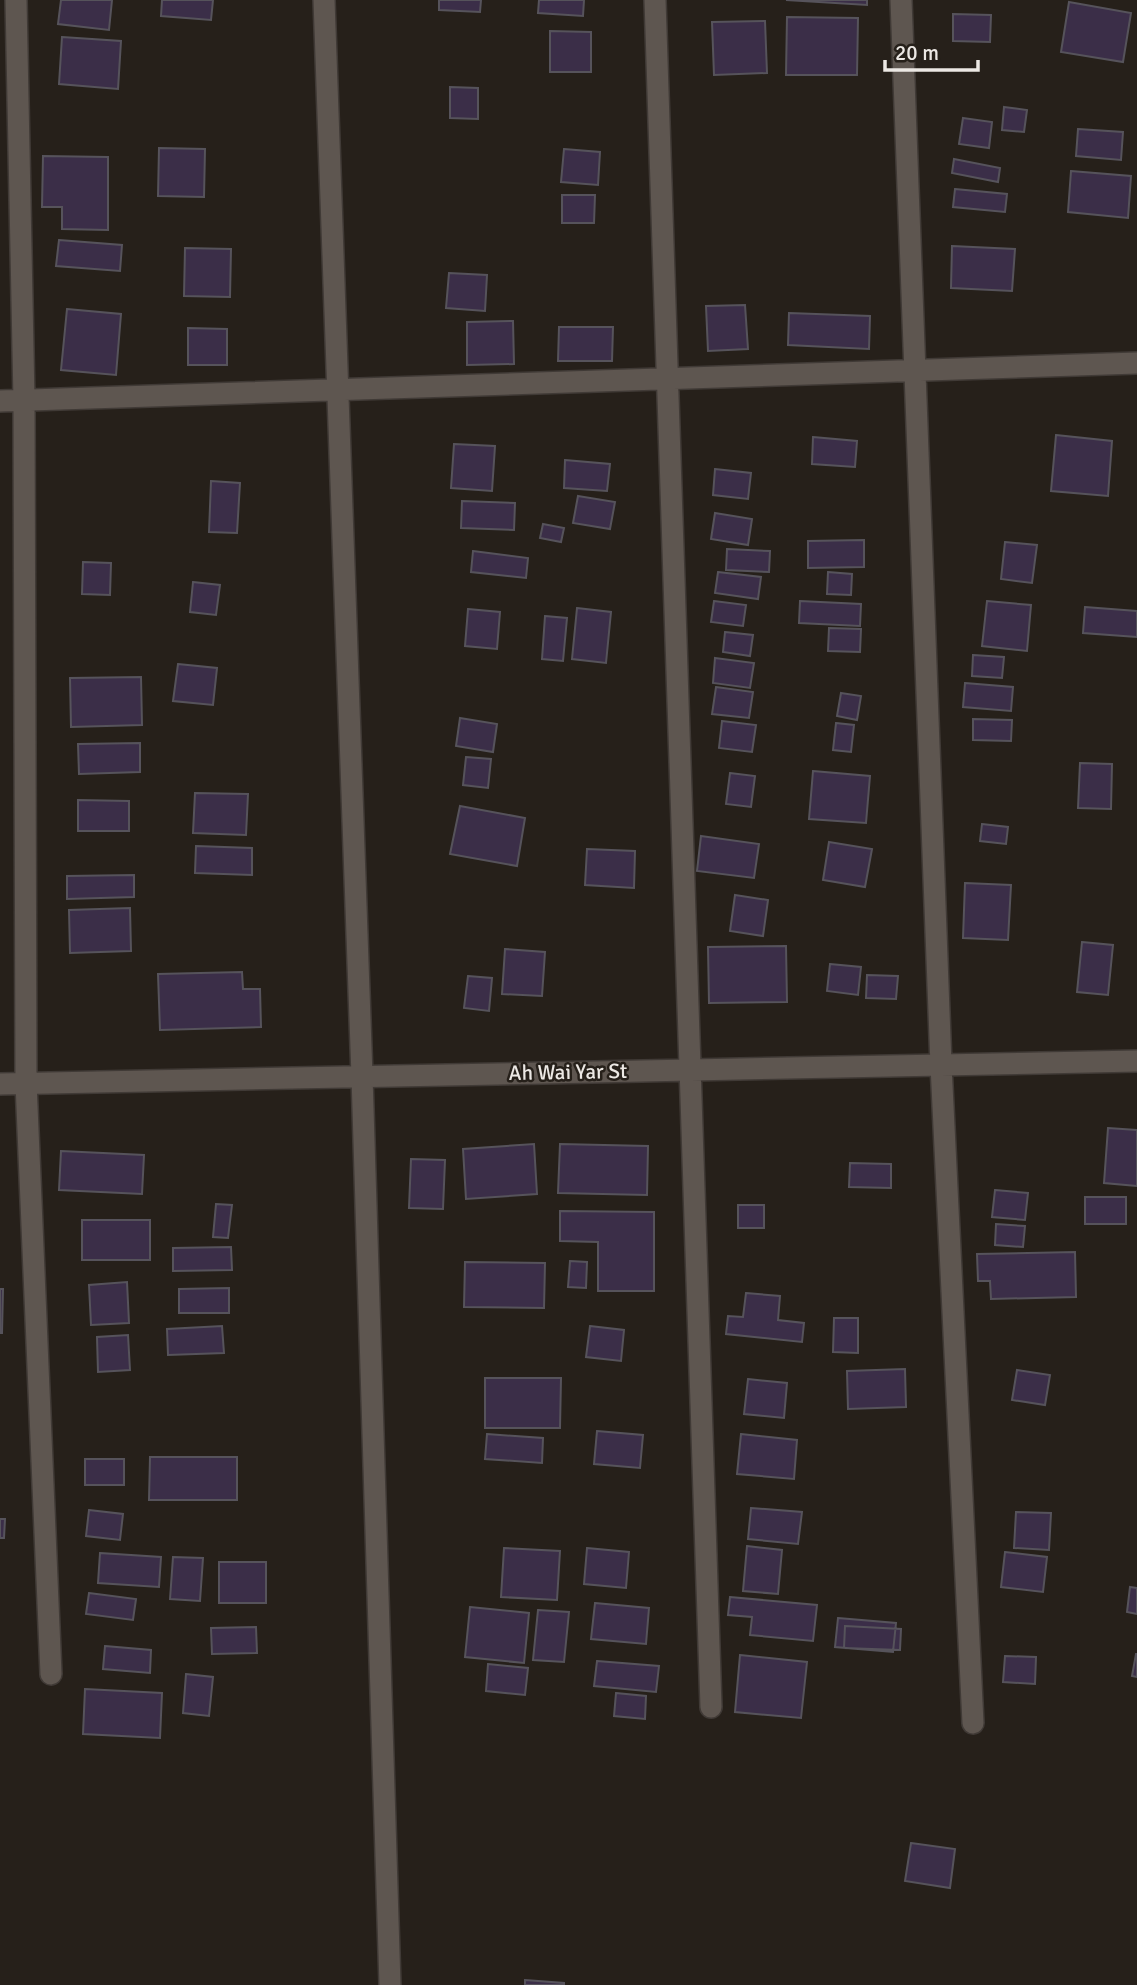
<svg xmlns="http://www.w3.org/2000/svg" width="1137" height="1985" font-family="Signika,sans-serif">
  <rect width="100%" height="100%" fill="#26201a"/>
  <path fill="#3b2e48" stroke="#56535b" stroke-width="2" d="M61 0H112L109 30 58 24Z
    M162 0H213L211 20 161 16Z
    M439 0H481L480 12 439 10Z
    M539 0H584L583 16 538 13Z
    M786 0H867V5Z
    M1069 2 1131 13 1123 62 1061 52Z
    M953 14 991 15 990 42 953 41Z
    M787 17 858 18 857 75H786Z
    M765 21 767 73 714 75 712 22Z
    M550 31 591 32V72H550Z
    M62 37 121 41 118 89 59 84Z
    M450 87 478 88V119L450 118Z
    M1004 107 1027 110 1024 132 1002 130Z
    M963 118 992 122 989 148 959 144Z
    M1078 129 1123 132 1121 160 1076 156Z
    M159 148 205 149 204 197 158 196Z
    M564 149 600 152 598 185 561 182Z
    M43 156 108 157V230L62 229V207H42Z
    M954 159 1000 168 998 182 952 173Z
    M1071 171 1131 176 1128 218 1068 212Z
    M955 189 1007 194 1005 212 953 207Z
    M562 195H595L594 223H562Z
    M59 240 122 245 120 271 56 266Z
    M952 246 1015 249 1012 291 951 288Z
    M185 248 231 249 230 297 184 296Z
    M449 273 487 275 485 311 446 308Z
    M745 305 748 349 708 351 706 306Z
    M67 309 121 314 116 375 61 370Z
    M789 313 870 316 869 349 788 345Z
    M513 321 514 364 467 365V322Z
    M559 327H613L612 361H558Z
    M188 328 227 329V365H188Z
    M1056 435 1112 441 1108 496 1051 491Z
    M813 437 857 441 855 467 812 464Z
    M454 444 495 446 492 491 451 488Z
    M565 460 610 464 607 491 564 488Z
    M715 469 751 473 748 499 713 495Z
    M211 481 240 483 237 533 209 532Z
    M578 496 615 502 610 529 573 523Z
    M462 501 515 503 514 530 461 528Z
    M715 513 752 519 748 545 711 539Z
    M543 524 564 528 561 542 540 538Z
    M864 540V567L808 568V541Z
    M1005 542 1037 545 1032 583 1001 579Z
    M727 549 770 551 769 572 726 570Z
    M473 551 528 558 526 578 471 572Z
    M83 562 111 563 110 595 82 594Z
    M718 572 761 577 758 599 715 593Z
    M828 572 852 574 851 595 827 594Z
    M193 582 220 585 216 615 190 612Z
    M714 601 746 605 743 626 711 622Z
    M800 601 861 604 860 626 799 623Z
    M987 601 1031 605 1027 651 982 646Z
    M1085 607 1137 611V637L1083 633Z
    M577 608 611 612 606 663 572 659Z
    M468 609 500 612 497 649 465 646Z
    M545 616 567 618 563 661 542 659Z
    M829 628 861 629 860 652 828 651Z
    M725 632 753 635 750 656 723 652Z
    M973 655 1004 657 1002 678 972 676Z
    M715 658 754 663 750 688 713 683Z
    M178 664 217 668 213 705 173 701Z
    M141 677 142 725 71 727 70 678Z
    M965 683 1013 687 1011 711 963 707Z
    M716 687 753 692 749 718 712 714Z
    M841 693 861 696 857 720 837 716Z
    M460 718 497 724 493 752 456 746Z
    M973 719 1012 720 1011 741 973 740Z
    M722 721 756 725 752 752 719 748Z
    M836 723 854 725 851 752 833 750Z
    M140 743V772L79 774 78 744Z
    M466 757 491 759 488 788 463 785Z
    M1080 763 1112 764 1111 809 1078 808Z
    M813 771 870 776 866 823 809 819Z
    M730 773 755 776 751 807 726 804Z
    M195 793 248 794 246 835 193 833Z
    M78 800 129 801V831H78Z
    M460 806 525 818 517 866 450 854Z
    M982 824 1008 827 1006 844 980 841Z
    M701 836 759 844 754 878 697 871Z
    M829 842 872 849 865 887 823 880Z
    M196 846 252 848V875L195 873Z
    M587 849 635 851 634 888 585 885Z
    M134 875V897L67 899V876Z
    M965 883 1011 885 1008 940 963 938Z
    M735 895 768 900 763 936 730 931Z
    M130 908 131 951 70 953 69 910Z
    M1082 942 1113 945 1108 995 1077 992Z
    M786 946 787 1002 709 1003 708 947Z
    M505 949 545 952 542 996 502 994Z
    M830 964 861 967 858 995 827 991Z
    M242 972 243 989H260L261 1027 160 1030 158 974Z
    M867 975 898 976 896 999 866 998Z
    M468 976 492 978 489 1011 464 1008Z
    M1108 1128 1137 1130V1186L1104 1183Z
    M534 1144 537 1194 466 1199 463 1149Z
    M560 1144 648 1146 647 1195 558 1193Z
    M61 1151 144 1155 142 1194 59 1190Z
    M411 1159 445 1160 443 1209 409 1208Z
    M850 1163 891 1164V1188L849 1187Z
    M995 1190 1028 1193 1025 1220 992 1217Z
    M1085 1197H1126V1224H1085Z
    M216 1204 232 1205 228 1238 213 1237Z
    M738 1205H764V1228H738Z
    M560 1211 654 1212V1291H598V1242L560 1241Z
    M82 1220H150V1260H82Z
    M996 1224 1025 1226 1023 1247 995 1245Z
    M231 1247 232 1270 173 1271V1248Z
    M1075 1252 1076 1297 991 1299 990 1281H978L977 1254Z
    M570 1261 587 1262 586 1288 568 1287Z
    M465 1262 545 1263 544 1308 464 1307Z
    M127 1282 129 1323 91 1325 89 1285Z
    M229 1288V1313H179V1289Z
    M0 1289H3L2 1333H0Z
    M746 1293 780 1296 778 1320 804 1323 802 1342 726 1334 728 1316 743 1317Z
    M834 1318H858V1353L833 1352Z
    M222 1326 224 1353 168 1355 167 1329Z
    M590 1326 624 1330 621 1361 586 1357Z
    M128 1335 130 1370 98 1372 97 1337Z
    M905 1369 906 1407 848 1409 847 1371Z
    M1017 1370 1050 1375 1045 1405 1012 1400Z
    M485 1378H561L560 1428H485Z
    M748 1379 787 1383 784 1418 744 1414Z
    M597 1431 643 1435 640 1468 594 1464Z
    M487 1434 543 1438 542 1463 485 1459Z
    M741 1434 797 1440 794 1479 737 1474Z
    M150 1457H237V1500H149Z
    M85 1459H124V1485H85Z
    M751 1508 802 1512 798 1544 748 1539Z
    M89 1510 123 1514 120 1540 86 1536Z
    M1016 1512 1051 1513 1049 1550 1014 1548Z
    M0 1519H5L4 1538H0Z
    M747 1546 782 1550 778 1594 743 1591Z
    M504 1548 560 1551 557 1600 501 1597Z
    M587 1548 629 1552 626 1588 584 1584Z
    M1005 1552 1047 1557 1043 1592 1001 1587Z
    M100 1553 161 1557 159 1587 98 1583Z
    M173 1557 203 1558 200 1601 170 1599Z
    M219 1562H266V1603H219Z
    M1130 1587 1137 1588V1614L1127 1612Z
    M89 1593 136 1599 133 1620 86 1614Z
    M730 1597 817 1605 813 1641 750 1635 752 1617 728 1615Z
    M595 1603 649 1608 646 1644 591 1639Z
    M470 1607 529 1613 524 1663 465 1657Z
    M538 1610 569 1612 564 1662 533 1660Z
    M838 1618 896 1623 893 1652 835 1647Z
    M845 1626 901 1629 900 1650 844 1648Z
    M256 1627 257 1653 212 1654 211 1628Z
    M105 1646 151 1650 150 1673 103 1669Z
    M1136 1654H1137V1677L1132 1676Z
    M740 1655 807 1662 801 1718 735 1712Z
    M1005 1656 1036 1657 1035 1684 1003 1682Z
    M597 1661 659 1666 656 1692 594 1686Z
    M488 1664 528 1668 525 1695 486 1691Z
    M186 1674 213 1677 209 1716 183 1713Z
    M85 1689 162 1693 160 1738 83 1734Z
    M616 1693 646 1696 645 1719 614 1716Z
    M911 1843 955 1849 950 1888 905 1881Z
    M525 1980 564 1983V1985H525Z"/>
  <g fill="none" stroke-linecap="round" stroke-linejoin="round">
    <defs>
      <path id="minor" d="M16 0 24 400 26 1083 51 1674
        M324 0 362 1076 390 1985
        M655 0 711 1707
        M901 0 941 1065 973 1723
        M0 401 1137 363
        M0 1084 1137 1061"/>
    </defs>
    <use href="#minor" stroke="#403a36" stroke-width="24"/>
    <use href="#minor" stroke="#5e5650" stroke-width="21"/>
  </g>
  <g text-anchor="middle" stroke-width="5" stroke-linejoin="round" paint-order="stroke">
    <g font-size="21" fill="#ece8e4" stroke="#26201a">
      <text transform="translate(568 1072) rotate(-1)" y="7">Ah Wai Yar St</text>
    </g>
  </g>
  <path d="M885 60v10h93v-10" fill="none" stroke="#ece8e4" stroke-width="3.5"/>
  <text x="895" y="60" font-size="21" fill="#ece8e4" stroke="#26201a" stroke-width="5" paint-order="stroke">20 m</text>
</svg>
